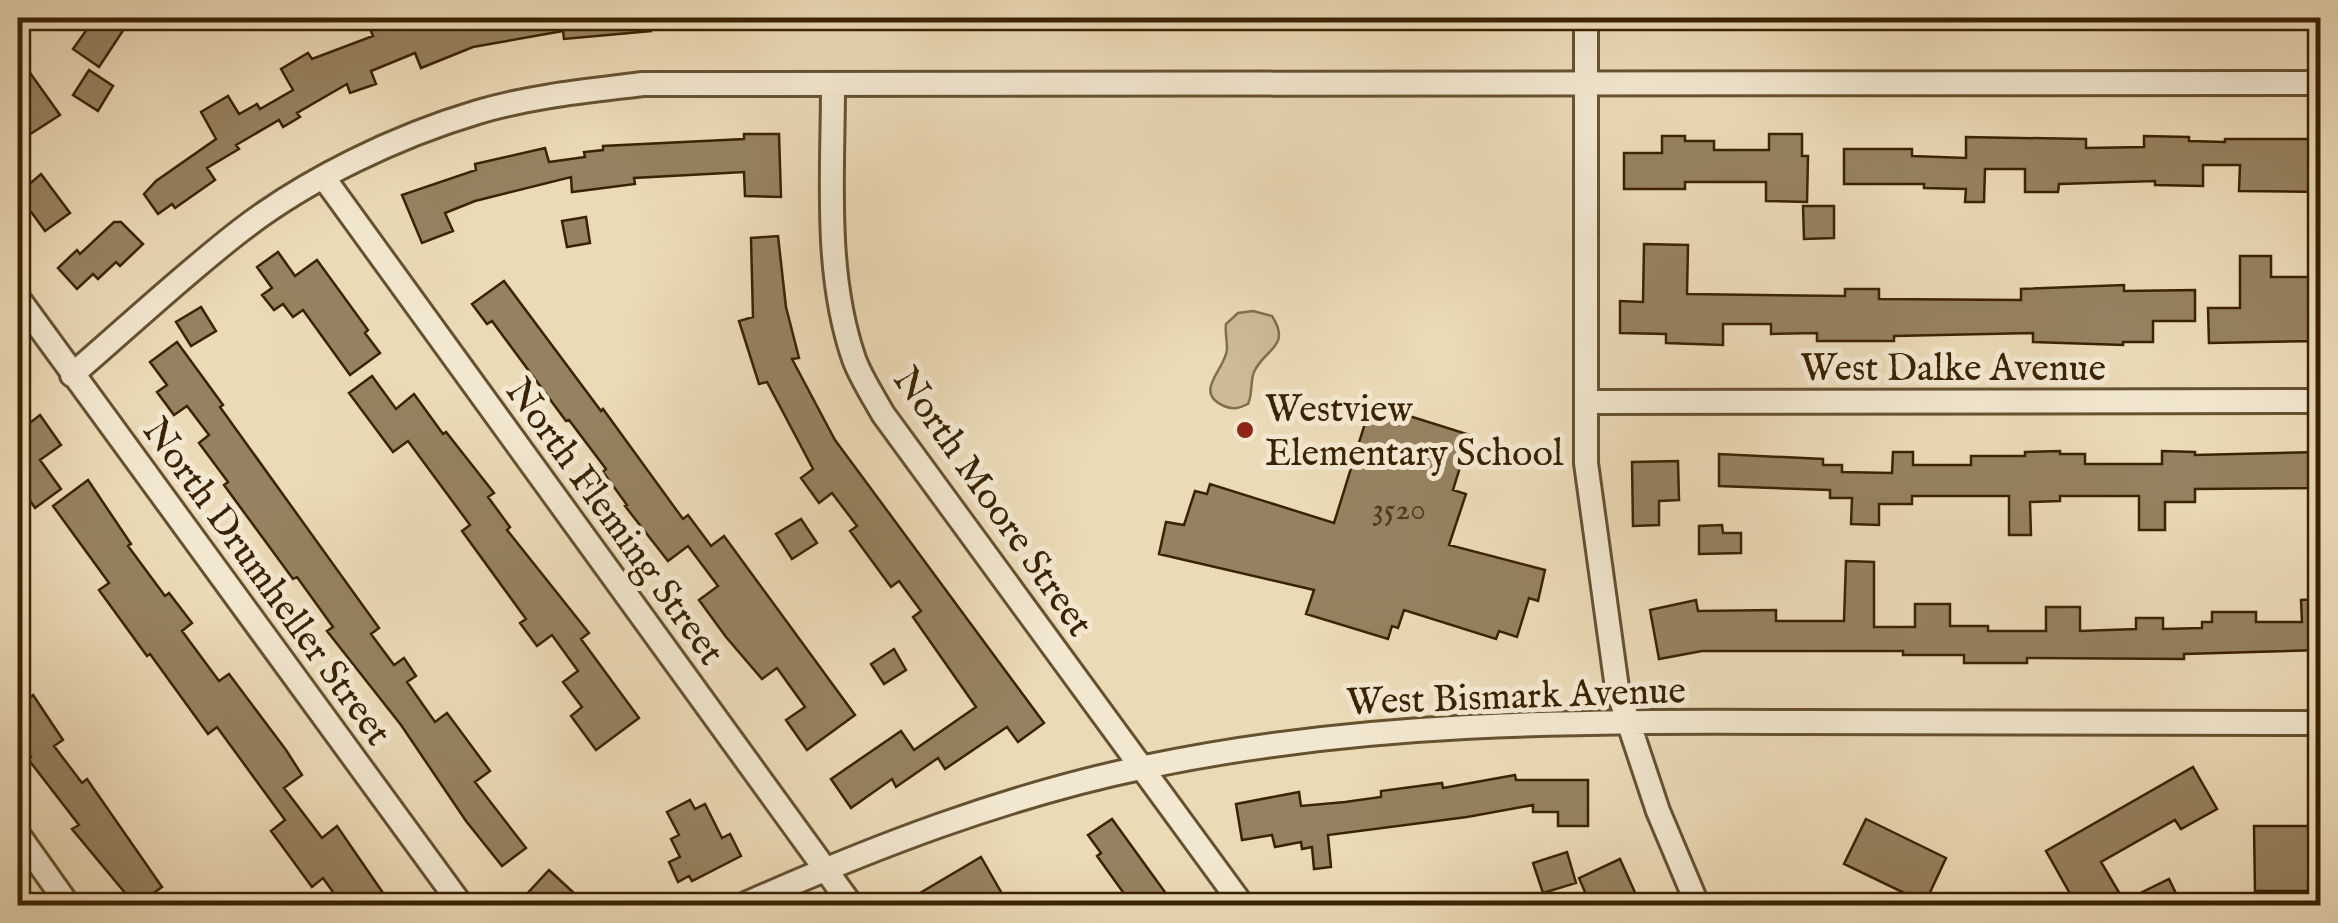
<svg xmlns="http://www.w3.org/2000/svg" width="2338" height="923" font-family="'IM FELL English',serif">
  <rect width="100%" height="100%" fill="#ebdab6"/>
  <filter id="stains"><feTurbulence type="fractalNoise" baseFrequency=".002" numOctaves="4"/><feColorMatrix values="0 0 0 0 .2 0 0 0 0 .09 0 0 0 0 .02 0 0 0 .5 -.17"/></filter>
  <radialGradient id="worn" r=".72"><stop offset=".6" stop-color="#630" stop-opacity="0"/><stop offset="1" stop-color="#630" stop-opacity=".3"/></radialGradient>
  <path fill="#cdbb97" stroke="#846f4c" stroke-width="2.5" d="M1253 311 1272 316C1292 347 1264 349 1254 372 1250 382 1253 393 1248 404 1240 408 1233 410 1224 406 1192 392 1226 369 1227 349 1227 340 1225 333 1226 324L1238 313Z"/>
  <path fill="#968260" stroke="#3a2302" stroke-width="2.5" d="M95 18H108L124 29 99 67 73 49Z
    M392 18H650L651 31 564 39 563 31 473 47 421 68 415 53 371 71 376 84 350 93 347 84 297 113 300 117 283 127 279 120 236 145 239 149 207 168 215 180 175 208 172 204 158 214 144 194 156 181 216 139 201 112 228 96 239 114 257 104 260 109 293 90 281 69 308 53 312 59 373 36 369 26Z
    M18 56 60 115 18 142Z
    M89 70 113 86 98 111 73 95Z
    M744 134H779L781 197 745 196 744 172 634 178 635 184 572 192 571 177 475 201 445 213 453 231 422 243 402 195 476 170 475 164 545 148 549 162 585 157 584 152 603 150V146L744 139Z
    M1769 134H1802V156H1808L1807 202 1766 201V182H1685V189H1624V153H1662V136H1685V141H1714V150H1769Z
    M2144 136 2189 137V141L2225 142V139H2320V192L2239 191 2240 165H2203V186L2155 185V181L2059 184 2058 192H2025V169H1985L1984 202H1965L1966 189 1924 188V184H1844V149H1912V156L1966 158V137L2086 139V148L2144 147Z
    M41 174 70 213 45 231 18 194Z
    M1803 206H1834V238L1804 239Z
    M586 217 590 243 567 247 562 221Z
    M114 222H121L143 244 120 266 116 262 98 279 93 274 77 289 58 268 77 250 80 254Z
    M778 236 786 307 799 358 792 359 835 440 1044 723 1018 742 1007 727 945 769 938 758 896 787 892 779 851 808 831 779 901 731 914 750 976 707 913 617 921 611 899 581 891 587 850 531 857 526 832 493 819 503 801 478 813 469 767 382 759 384 739 321 753 317 751 238Z
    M1644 244 1688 245 1687 294 1845 296V289H1879V299L2021 300V289L2124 285V291L2195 290V321H2153V342H2123V345L2033 342V333L1894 336V341H1817V333L1771 334V324H1723V345L1666 343V334L1620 333V301L1643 302Z
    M278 252 295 276 317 260 368 330 365 333 380 353 350 375 303 310 293 317 283 304 274 310 262 295 272 288 257 267Z
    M2240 256H2271V277H2320V341L2209 343 2208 308H2240Z
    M504 281 601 411 603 409 683 519 688 515 711 546 724 536 855 715 807 750 786 720 805 707 777 668 762 679 726 637 699 600 718 586 688 546 668 561 625 506 627 505 603 472 606 469 569 420 566 421 492 321 487 324 472 304Z
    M201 307 216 331 191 346 176 322Z
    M177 342 223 405 220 407 379 628 371 634 394 665 404 658 416 676 407 682 435 722 447 713 490 771 475 782 526 848 502 866 466 821 401 725 327 631 333 627 297 577 293 579 224 485 228 482 199 443 209 435 187 406 174 415 157 392 167 385 150 362Z
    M372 376 396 409 414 394 443 434 446 432 494 493 488 497 510 527 507 530 589 633 581 639 639 718 596 750 571 716 582 707 563 682 578 671 552 635 537 646 520 623 526 619 462 531 470 525 408 441 393 452 349 393Z
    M1371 404 1470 435 1453 490 1466 494 1449 545 1545 570 1538 601 1529 598 1517 637 1499 631 1496 639 1404 610 1398 628 1392 626 1388 639 1306 614 1314 590 1159 554 1166 522 1184 525 1195 491 1207 494 1210 484 1334 523Z
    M40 415 61 445 40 460 61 489 35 508 18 483V432Z
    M2060 451V454H2085V464H2162V451L2195 452V455L2320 452V488L2195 489V502H2165V530H2139V496H2060V501L2030 502 2031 535H2009V496H1912V504H1879V525L1851 524 1852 498H1830V490L1719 486V454L1823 459V465H1842V472L1892 473 1893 452H1913V465H1971V456H2025V452Z
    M1678 461 1679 500 1659 501V525L1633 526 1632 462Z
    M88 480 131 544 128 546 165 596 169 593 192 623 182 631 219 681 229 674 286 750 302 775 284 788 322 838 337 826 392 906H343L323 878 312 887 271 831 285 820 217 727 208 734 150 654 147 656 99 590 109 583 53 506Z
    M801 519 817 543 792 559 776 534Z
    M1722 525 1723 533H1741V553L1699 554V526Z
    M1846 561 1874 562V627H1915V604H1950V626H1988V631H2046V607H2080V631L2136 629V618H2163V629L2202 628V622H2212V612H2256V622H2302L2301 600 2320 599V650L2184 654V659L2027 658V663H1964V655H1903V651H1702L1659 659 1650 610 1696 600 1698 611 1776 610V621H1844Z
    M894 649 906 670 884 684 871 664Z
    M33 695 63 740 54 746 82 783 87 779 162 887 136 906 72 829 79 825 28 759 31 757 18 739V707Z
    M2193 767 2217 809 2181 829 2175 820 2101 862 2124 901 2169 879 2182 906H2077L2046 851Z
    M1515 775 1516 780H1588V826H1558V812H1533V805L1467 817 1328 835 1331 867 1314 869 1312 847 1302 849 1301 842 1275 847 1272 835 1242 840 1236 804 1299 792 1301 806 1345 802 1381 797V791L1442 783 1443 788Z
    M690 800 695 809 705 804 722 838 730 834 741 856 692 881 689 876 678 882 669 862 680 857 671 839 679 835 667 812Z
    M1112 819 1175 906H1133L1097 856 1101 853 1088 835Z
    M1866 819 1946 858 1925 903 1844 864Z
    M2254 826H2318L2319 891H2255Z
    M1567 852 1576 883 1543 893 1533 863Z
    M981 857 1001 892 976 906H898Z
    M1620 859 1641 906H1591L1579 878Z
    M549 870 588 906H535L525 896Z"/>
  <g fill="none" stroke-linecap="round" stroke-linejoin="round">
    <defs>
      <path id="minor" d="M1586 18V463L1617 688 1658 811 1698 906
        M833 85C833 176 824 272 854 359 861 378 873 396 883 414L1243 906
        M324 178 852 906
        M18 298 462 906
        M72 375C128 327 182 276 240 231 307 179 397 136 478 112 532 96 587 91 643 84L2320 83
        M1586 402 2320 401
        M18 834 69 906
        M741 906C871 848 1005 796 1145 767 1362 721 1575 721 1796 722 1971 723 2146 723 2320 723"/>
    </defs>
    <use href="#minor" stroke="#66512f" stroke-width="28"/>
    <use href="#minor" stroke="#f2e7d0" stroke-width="22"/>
  </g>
  <circle fill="#8f2418" stroke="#f2e7d0" stroke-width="4" cx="1245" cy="430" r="10"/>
  <g text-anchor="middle" stroke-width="10" stroke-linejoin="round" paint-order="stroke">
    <g font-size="32" fill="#513b1a">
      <text x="1399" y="519">3520</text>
    </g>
    <g font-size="38" fill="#3a2302" stroke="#f2e7d0">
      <text x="1953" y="380">West Dalke Avenue</text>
      <text transform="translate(994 501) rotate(55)" y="13">North Moore Street</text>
      <text transform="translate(616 521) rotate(54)" y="13">North Fleming Street</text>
      <text transform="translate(268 581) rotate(54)" y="13">North Drumheller Street</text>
      <text transform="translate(1516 695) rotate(-2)" y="13">West Bismark Avenue</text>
    </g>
    <g font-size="38" fill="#3a2302" stroke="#f2e7d0" text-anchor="start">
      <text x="1265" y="421">Westview<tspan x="1265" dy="44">Elementary School</tspan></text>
    </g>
  </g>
  <rect width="2338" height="923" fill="none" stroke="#ebdab6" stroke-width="60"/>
  <rect x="20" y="20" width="2298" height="883" fill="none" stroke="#3a2302" stroke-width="5"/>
  <rect x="30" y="30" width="2278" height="863" fill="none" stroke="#3a2302" stroke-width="2.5"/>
  <rect width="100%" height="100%" filter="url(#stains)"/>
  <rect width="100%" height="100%" fill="url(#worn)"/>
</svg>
